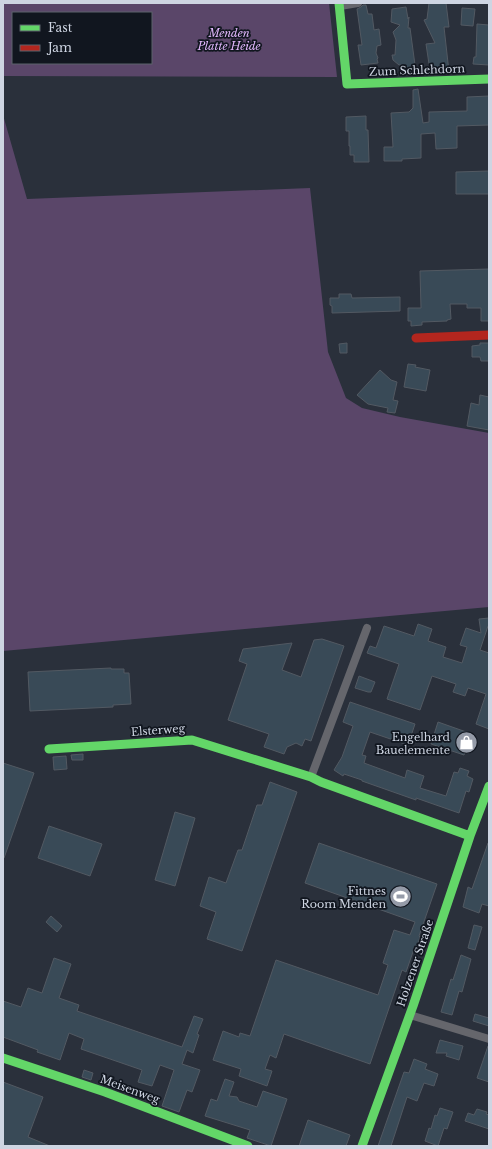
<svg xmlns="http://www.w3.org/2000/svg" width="492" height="1149" font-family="'Libre Baskerville',serif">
  <rect width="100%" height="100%" fill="#2a303b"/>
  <path fill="#5a4669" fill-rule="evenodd" d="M3 3H329L337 77 3 76ZM13 13H151V63H13Z
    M3 115 27 199 310 188 328 352 346 398 362 408 400 417 489 433V607L3 651Z"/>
  <path fill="#394a57" stroke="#525962" d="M429 3H446L449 27H444L449 72H429V64L426 44 435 43 424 20 427 19Z
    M363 5H366L368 14H372L374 30 379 29 381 45 377 46 376 53 378 58 377 59 378 63 361 65 358 45H362L357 9 361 7Z
    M406 7 408 19 409 17 408 28H410L415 65 414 66V72H406L405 65H399L393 60 392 55H395L396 40 393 32 400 25 391 22 392 9Z
    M462 8 475 9 473 26 461 25Z
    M477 24 489 25V65L473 64 474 57H476Z
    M418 89 423 123 429 122V112L467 111V97L489 96V125L457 126V148L436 149 435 133 421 134V158L402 159V161H384V147H393L391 113 409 112 413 108V90Z
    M366 116V130H368L369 162H354V155H350V146H349V131H346V117Z
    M489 171V194H456V172Z
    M489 269V321H481V308H467V304H450L451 319 447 320V321L422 322V325L411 326V321H408V308H421L420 271Z
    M339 294H351L352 298 400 297V311L332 313V306L330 305V298H339Z
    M347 343V353H340L339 344Z
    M480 343H489V361H481L480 357H472V346L480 345Z
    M408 364 416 365 415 367 430 370 426 391 404 387Z
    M380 370 391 380 397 382 393 400 398 401 395 413 387 412 388 408 368 404 357 395Z
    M480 395 489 397V430L467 426 471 403 479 405Z
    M489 618V626H488L480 650 489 653V729L476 724 486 694 468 688 465 696 453 692 456 684 432 676 420 710 387 699 399 664 367 653 370 646 376 648 384 626 414 636 418 624 432 629 428 641 446 647 443 657 462 663 467 647 460 645 466 628 481 633 479 619Z
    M322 639 344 646 311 741 305 739 302 746 296 743 287 747 284 754 264 747 269 734 228 720 247 664 239 661 243 649 292 643 282 670 301 677 314 640Z
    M111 668V669H124V673H129L131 704 113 705V707L30 711 28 672Z
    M359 676 375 682 371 692H368L355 688Z
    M350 702 415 724 408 745 370 732 362 755 366 756 364 763 405 778 407 770 424 776 420 788 446 796 454 772 458 773 460 768 469 771 467 776 473 779 469 792 466 791 459 813 416 798V800L362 781V780L344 774 343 776 334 770 342 757 353 726 343 722Z
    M438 722 472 734 464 755 431 744Z
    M83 754V760H72L71 755Z
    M66 756 67 769 54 770 53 757Z
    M3 763 34 773 4 858H3Z
    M270 782 297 792 242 951 207 939 216 912 200 906 209 877 226 883 238 850H242L257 805H262Z
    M175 812 195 818 175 886 155 880Z
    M49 826 102 844 90 876 38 858Z
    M319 843 437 884 419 936 420 937 417 946H415L406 972 402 970 370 1064 284 1034 276 1058 270 1055 265 1069 272 1071 267 1086 239 1076 241 1069 213 1060 223 1031 239 1037 240 1033 250 1036 276 960 378 995 388 965 383 963 394 930 410 935 415 922 305 883Z
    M488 843H489V906L482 904 479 913 463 907 468 887 472 889Z
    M51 916 62 926 57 932 46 922Z
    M474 925 482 927 475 950 468 948Z
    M461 955 471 959 462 992 459 991 452 1015 441 1012 451 979 453 980Z
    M54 958 71 964 59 998 79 1005 77 1011 182 1047 194 1016 203 1019 197 1034 199 1035 193 1053 187 1050 182 1064 200 1070 192 1092 187 1090 179 1112 162 1106 174 1070 160 1065 152 1086 138 1082 142 1070 81 1049 84 1039 69 1033 60 1060 37 1052 38 1050 3 1037V1001L21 1007 28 988 42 993Z
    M475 1014 489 1018V1026L473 1021Z
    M440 1040 463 1046 459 1060 446 1056 447 1053H436Z
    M488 1046H489V1082L477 1078Z
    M414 1059 427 1064 425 1069 438 1074 434 1086 424 1083 417 1101 407 1097 391 1146H378L404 1072 409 1073Z
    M84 1070 93 1073 91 1080 82 1077Z
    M225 1079 234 1082 229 1096 237 1097 239 1101 257 1107 263 1091 287 1099 271 1146 247 1138 250 1130 205 1116 211 1099 217 1101Z
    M3 1082 43 1097 28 1137 50 1146H3Z
    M440 1108 453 1112 447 1129 444 1128 438 1146 425 1141 429 1128 431 1129 435 1115 437 1116Z
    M477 1109 487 1112 486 1114 489 1115V1129L465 1121 468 1113 474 1115Z
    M308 1120 350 1135 346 1146H299Z"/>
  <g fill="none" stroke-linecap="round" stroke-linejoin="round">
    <path stroke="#65666c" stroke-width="8" d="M340 6 358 3
      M311 777 367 628
      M410 1015 489 1039"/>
    <path stroke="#63d668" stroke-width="9" d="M339 3 347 84 489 79
      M49 749 192 740 311 777 321 782 470 836
      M3 1058 105 1092 248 1146
      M362 1146 413 1006 470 836 489 786"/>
    <path stroke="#b3261e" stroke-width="9" d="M416 338 489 335"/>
  </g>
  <defs>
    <symbol id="shop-disc" viewBox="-11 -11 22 22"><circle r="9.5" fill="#959ba8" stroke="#11161f"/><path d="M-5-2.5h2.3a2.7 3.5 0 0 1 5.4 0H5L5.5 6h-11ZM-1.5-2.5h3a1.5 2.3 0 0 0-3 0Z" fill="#fff"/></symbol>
    <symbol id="stadium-disc" viewBox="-11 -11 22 22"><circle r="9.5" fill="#959ba8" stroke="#11161f"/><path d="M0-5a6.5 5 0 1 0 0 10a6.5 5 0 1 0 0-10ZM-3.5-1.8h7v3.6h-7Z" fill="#fff"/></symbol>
  </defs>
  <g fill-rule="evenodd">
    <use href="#shop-disc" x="454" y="730" width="25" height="25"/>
    <use href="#stadium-disc" x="388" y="884" width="25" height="25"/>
  </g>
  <g text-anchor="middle" stroke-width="3.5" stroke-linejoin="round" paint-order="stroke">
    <g font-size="11" font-style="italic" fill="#e1b7fc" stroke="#11161f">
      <text x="229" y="37">Menden<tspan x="229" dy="13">Platte Heide</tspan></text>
    </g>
    <g font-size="11" fill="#ced5e2" stroke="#11161f">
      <text transform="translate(417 70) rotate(-2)" y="4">Zum Schlehdorn</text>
      <text transform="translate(158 730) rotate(-4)" y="4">Elsterweg</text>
      <text transform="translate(415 963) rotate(-71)" y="4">Holzener Straße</text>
      <text transform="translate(130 1089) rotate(20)" y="4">Meisenweg</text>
    </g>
    <g font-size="11" fill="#ced5e2" stroke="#11161f" text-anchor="end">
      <text x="450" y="741">Engelhard<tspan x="450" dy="13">Bauelemente</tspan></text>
      <text x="386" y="895">Fittnes<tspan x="386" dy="13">Room Menden</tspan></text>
    </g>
  </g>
  <rect width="492" height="1149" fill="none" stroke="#ced5e2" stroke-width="8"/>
  <rect x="12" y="12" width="140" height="52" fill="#11161f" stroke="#5d626d"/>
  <rect x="20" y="25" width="20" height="6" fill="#63d668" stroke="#5d626d"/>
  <text x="48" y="32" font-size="12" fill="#ced5e2">Fast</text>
  <rect x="20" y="45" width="20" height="6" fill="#b3261e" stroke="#5d626d"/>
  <text x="48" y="52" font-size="12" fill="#ced5e2">Jam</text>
</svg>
